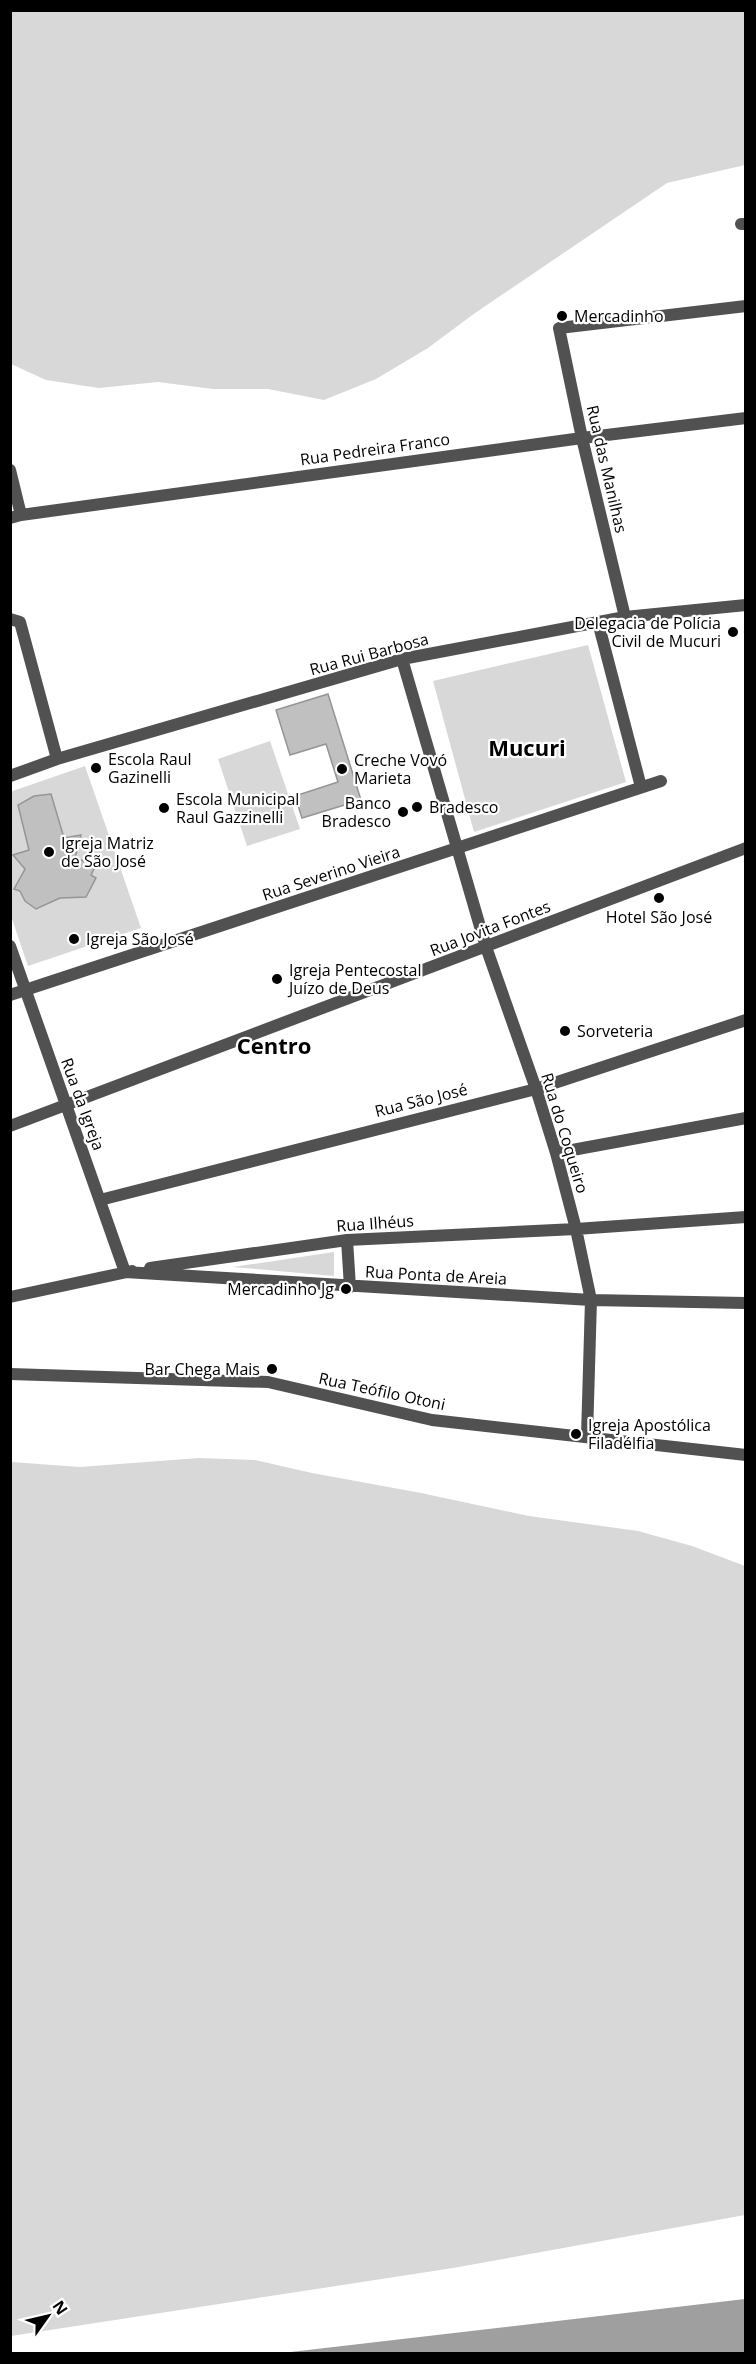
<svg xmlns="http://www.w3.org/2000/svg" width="756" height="2364" font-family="'Open Sans',sans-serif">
  <rect width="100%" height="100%" fill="#fff"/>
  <path fill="#d8d8d8" d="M11 10 745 11V165L667 183 475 313 428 348 376 379 324 400 268 389H213L158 382 99 388 46 380 11 364Z
    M588 645 626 782 474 832 433 681Z
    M270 741 300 829 247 846 218 759Z
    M85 766 141 928 28 966 11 916 10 792Z
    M334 1252V1276L233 1267Z
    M199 1458 255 1460 312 1473 421 1493 529 1516 638 1531 692 1546 745 1566V2215L453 2268 11 2336V1462L80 1467Z"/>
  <path fill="#9f9f9f" d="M745 2299V2353H282Z"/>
  <path fill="#c0c0c0" stroke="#959595" stroke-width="1.5" d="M328 694 361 800 302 818 295 796 338 782 326 744 290 755 276 710Z
    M51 794 64 838 81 835 75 858 96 865 91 875 96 878 86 897 60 898 36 909 25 901 20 891 14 889 25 869 13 855 29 850 18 805 34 796Z"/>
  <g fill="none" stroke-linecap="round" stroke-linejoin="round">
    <path stroke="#515151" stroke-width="12" d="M741 224H746
      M10 470 21 515
      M10 518 21 515 582 438 746 418
      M625 617 582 438 559 328 746 306
      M10 619 20 622 57 759
      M598 622 641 787
      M402 659 486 947 536 1089 556 1153 576 1229 591 1300 587 1436
      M10 776 57 759 402 659 625 617 746 605
      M10 946 125 1272 591 1300 746 1303
      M10 995 661 781
      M10 1126 746 848
      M556 1153 746 1118
      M100 1200 536 1089 746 1020
      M347 1240 350 1287
      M150 1268 347 1240 576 1229 746 1217
      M10 1297 132 1271
      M10 1374 268 1382 432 1420 746 1455"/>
  </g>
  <g fill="#000" stroke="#fff" stroke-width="2">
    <circle cx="562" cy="316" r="6"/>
    <circle cx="733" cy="632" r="6"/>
    <circle cx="96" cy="768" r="6"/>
    <circle cx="342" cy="769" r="6"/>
    <circle cx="417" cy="807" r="6"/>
    <circle cx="164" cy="808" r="6"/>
    <circle cx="403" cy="812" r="6"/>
    <circle cx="49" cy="852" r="6"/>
    <circle cx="659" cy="898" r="6"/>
    <circle cx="74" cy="939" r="6"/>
    <circle cx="277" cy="979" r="6"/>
    <circle cx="565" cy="1031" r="6"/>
    <circle cx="346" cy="1289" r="6"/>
    <circle cx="272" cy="1369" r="6"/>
    <circle cx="576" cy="1434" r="6"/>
  </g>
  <g text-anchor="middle" stroke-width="4.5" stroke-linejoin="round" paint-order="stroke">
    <g font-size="16" fill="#000" stroke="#fff" text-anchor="start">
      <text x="574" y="322">Mercadinho</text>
      <text x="721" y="629" text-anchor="end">Delegacia de Polícia<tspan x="721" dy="18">Civil de Mucuri</tspan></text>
      <text x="108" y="765">Escola Raul<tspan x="108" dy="18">Gazinelli</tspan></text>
      <text x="354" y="766">Creche Vovó<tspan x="354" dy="18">Marieta</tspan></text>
      <text x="176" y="805">Escola Municipal<tspan x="176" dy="18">Raul Gazzinelli</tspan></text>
      <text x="391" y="809" text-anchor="end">Banco<tspan x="391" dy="18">Bradesco</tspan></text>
      <text x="429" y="813">Bradesco</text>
      <text x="61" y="849">Igreja Matriz<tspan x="61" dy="18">de São José</tspan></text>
      <text x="659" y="923" text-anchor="middle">Hotel São José</text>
      <text x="86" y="945">Igreja São José</text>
      <text x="289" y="976">Igreja Pentecostal<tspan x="289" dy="18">Juízo de Deus</tspan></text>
      <text x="577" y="1037">Sorveteria</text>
      <text x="334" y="1295" text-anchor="end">Mercadinho Jg</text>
      <text x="260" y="1375" text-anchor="end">Bar Chega Mais</text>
      <text x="588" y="1431">Igreja Apostólica<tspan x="588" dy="18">Filadélfia</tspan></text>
    </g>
    <g font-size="16" fill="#000" stroke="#fff">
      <text transform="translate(375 449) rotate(-8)" y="6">Rua Pedreira Franco</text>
      <text transform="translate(607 469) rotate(77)" y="6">Rua das Manilhas</text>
      <text transform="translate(369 654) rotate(-15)" y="6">Rua Rui Barbosa</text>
      <text transform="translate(331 873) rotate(-18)" y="6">Rua Severino Vieira</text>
      <text transform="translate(490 928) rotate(-21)" y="6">Rua Jovita Fontes</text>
      <text transform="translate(421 1100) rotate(-14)" y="6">Rua São José</text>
      <text transform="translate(83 1104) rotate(70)" y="6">Rua da Igreja</text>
      <text transform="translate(565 1133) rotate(73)" y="6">Rua do Coqueiro</text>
      <text transform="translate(375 1223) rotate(-4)" y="6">Rua Ilhéus</text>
      <text transform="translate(436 1275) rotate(3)" y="6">Rua Ponta de Areia</text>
      <text transform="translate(382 1391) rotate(12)" y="6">Rua Teófilo Otoni</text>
    </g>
    <g font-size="22" font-weight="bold" fill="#000" stroke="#fff">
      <text x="527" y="756">Mucuri</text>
      <text x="274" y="1054">Centro</text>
    </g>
  </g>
  <rect width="756" height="2364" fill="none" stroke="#000000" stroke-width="24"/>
  <g transform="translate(48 2316) rotate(56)" stroke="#ffffff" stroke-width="4.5" paint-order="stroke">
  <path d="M0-4.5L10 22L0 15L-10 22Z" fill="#000000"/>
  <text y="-9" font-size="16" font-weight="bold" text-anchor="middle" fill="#000000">N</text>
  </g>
</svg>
